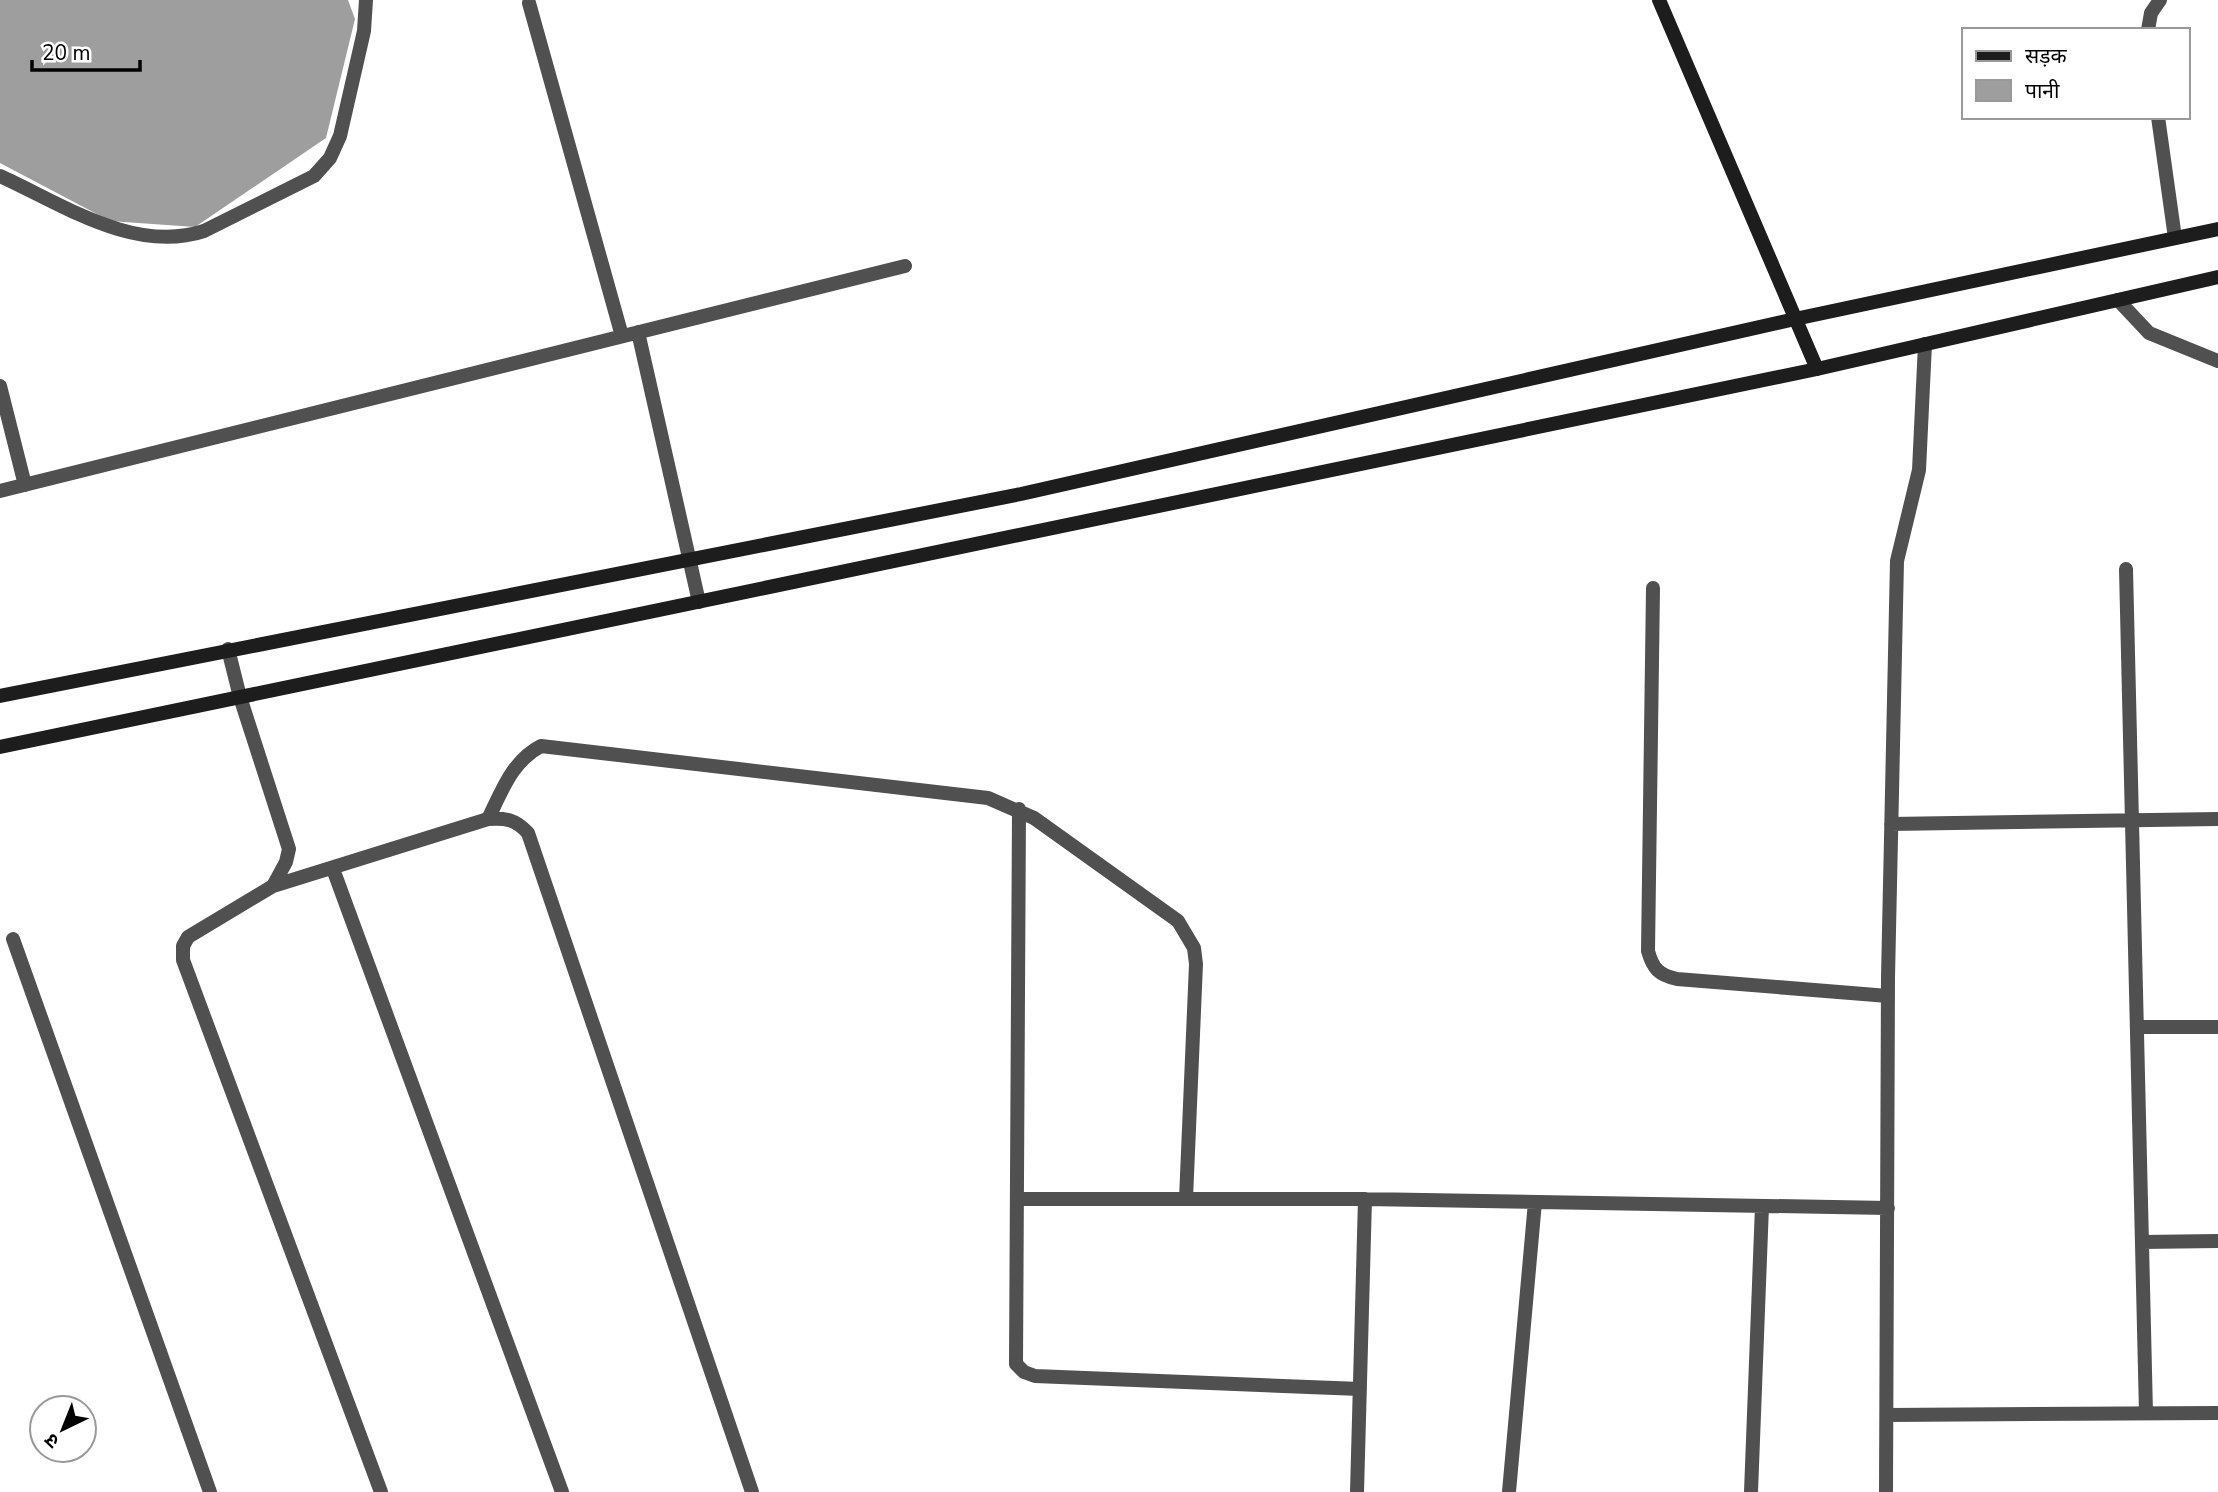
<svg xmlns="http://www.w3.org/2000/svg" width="2218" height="1492" font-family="'Nunito Sans','Noto Sans Devanagari',sans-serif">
  <rect width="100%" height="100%" fill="#fff"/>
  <path fill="#9e9e9e" d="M0 0H348L355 19 326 138 195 227 110 221 0 163Z"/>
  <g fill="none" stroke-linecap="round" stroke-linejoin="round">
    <path stroke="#505050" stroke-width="14" d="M529 3 622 336
      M2148 30 2151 13 2160 0
      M2158 117 2175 238
      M638 332 699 602
      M0 386 25 485
      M0 491 905 266"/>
    <path stroke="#505050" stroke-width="14" d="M0 176C62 204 134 254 204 231L314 176 330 158 340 136 364 31 366 0
      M2118 300 2149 333 2218 361
      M2126 569 2146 1413
      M1653 588 1648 951C1653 969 1659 975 1677 979L1888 996
      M228 649 240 697 289 849 286 862 273 886 188 937 183 946V960L381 1492
      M1019 809 1016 1364 1024 1372 1035 1376 1360 1389
      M488 819C502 791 512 761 541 746L988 798 1034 818 1178 921 1194 948 1196 964 1186 1199
      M1891 824 2218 819
      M333 869 562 1492
      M273 886 488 819C506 818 515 819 528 833L752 1492
      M13 939 210 1492
      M2137 1027H2218
      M1017 1199H1365L1888 1208
      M2142 1242 2218 1241
      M1887 1415 2218 1413
      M1357 1492 1365 1199
      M1509 1492 1535 1202
      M1751 1492 1762 1206
      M1886 1492 1888 977 1897 561 1919 470 1925 344"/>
    <path stroke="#1d1d1d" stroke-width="14" d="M1659 0 1817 369
      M0 696 1021 494 1795 319 2218 229
      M0 747 1817 369 2218 277"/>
  </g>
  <rect x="1962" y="28" width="228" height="91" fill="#ffffff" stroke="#999999" stroke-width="2"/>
  <rect x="1976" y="51" width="35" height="10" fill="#1d1d1d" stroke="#999999" stroke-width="2"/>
  <text x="2025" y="63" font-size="21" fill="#000000">सड़क</text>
  <rect x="1976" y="80" width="35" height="21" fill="#9e9e9e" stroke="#999999" stroke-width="2"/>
  <text x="2025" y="98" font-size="21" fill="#000000">पानी</text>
  <g transform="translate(63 1429) rotate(223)"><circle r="33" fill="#ffffff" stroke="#999999" stroke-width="2"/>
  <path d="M0-5L12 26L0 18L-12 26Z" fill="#000000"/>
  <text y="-10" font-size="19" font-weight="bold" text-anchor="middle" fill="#000000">उ</text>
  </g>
  <path d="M32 60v10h108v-10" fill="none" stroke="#000000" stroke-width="3.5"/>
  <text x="42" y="60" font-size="21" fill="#000000" stroke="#ffffff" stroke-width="5" paint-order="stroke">20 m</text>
</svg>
